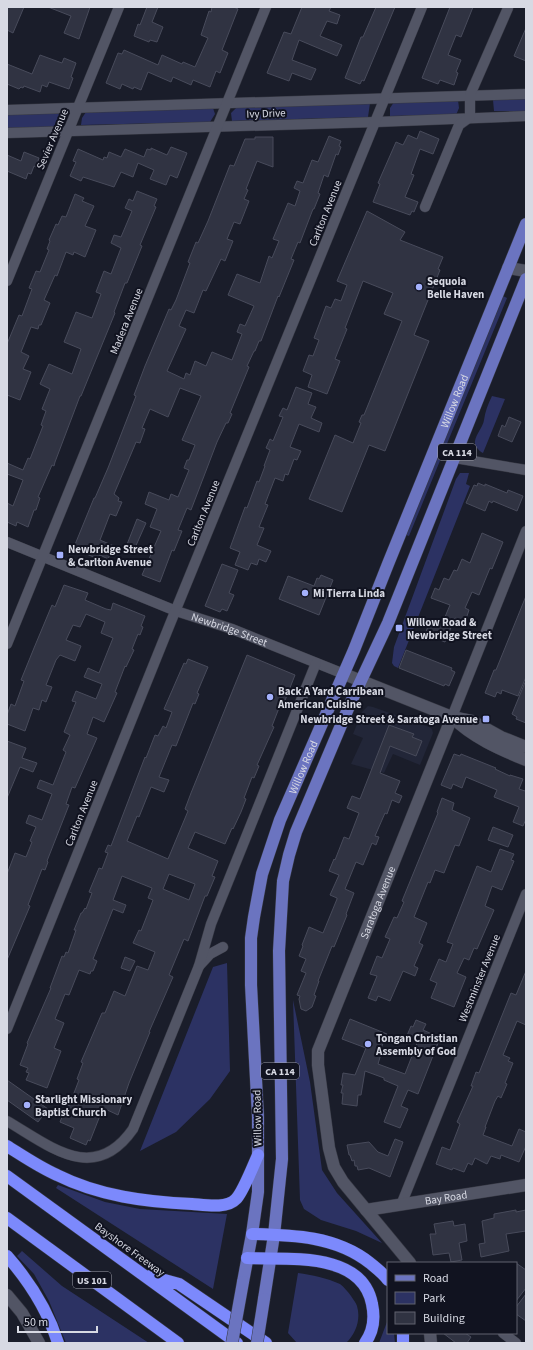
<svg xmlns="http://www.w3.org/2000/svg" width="533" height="1350" font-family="'Source Sans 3',sans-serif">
  <rect width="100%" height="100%" fill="#1a1d2a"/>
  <path fill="#222638" d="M368 706 373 707 429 727 432 729 433 733 420 765 393 754 384 773 351 764 363 738 353 734 362 712Z"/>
  <path fill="#2c3263" d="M526 99V111H494L493 100Z
    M458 100 459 108 456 115 390 116V108L394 102Z
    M370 103 368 117 232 121 231 113 237 107Z
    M213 108 215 114 210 122 81 125 82 118 86 112Z
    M64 113V120L61 127 7 129V115Z
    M501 295 507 298 409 536 406 535Z
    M492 396 505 399 483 453C479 451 474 446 475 441 476 434 483 427 484 420 485 412 488 404 492 396Z
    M460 473H469L466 484 470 486 398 668 394 666 392 663 394 647 456 479Z
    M227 963 230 1071 210 1099 176 1132 140 1151 213 967Z
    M293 1000 310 1082 322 1170 337 1193 382 1243 356 1231 321 1220 304 1209 300 1200Z
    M58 1185 105 1202 140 1209 227 1214 213 1289 56 1188Z
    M22 1251 62 1286 149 1343H66L49 1301 34 1274 17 1256Z
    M298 1273C312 1275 327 1278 340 1284 344 1287 348 1292 351 1296 353 1299 356 1303 357 1306 361 1319 356 1334 346 1343H297L288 1333Z
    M387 1322 388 1333H394L395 1343H379Z"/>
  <path fill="#303342" stroke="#484b5b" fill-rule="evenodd" d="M7 7H24L13 33 7 30Z
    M48 7H90L79 39 64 33 71 16Z
    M147 7H158L152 22 163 27 157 42 150 40 149 42 134 36 138 24 140 25Z
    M212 7H234L238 9 222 50 228 53 220 73 216 71 210 87 193 80 191 85 173 77 171 82 148 72 141 90 134 87 133 89 122 84 120 89 106 83 118 53 122 54 124 50 158 65 162 55 182 64 183 62 195 67 208 38 201 35 209 11 211 12Z
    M302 7H331L329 11 340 15 337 24 327 21 320 36 342 45 337 56 299 40 292 60 316 69 311 80 292 73 289 81 267 73 284 32 291 34Z
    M376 7H395L364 81 362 80 360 84 345 78 361 37H363Z
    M450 7H473L461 37 456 35 448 55 461 60 456 72 458 73 454 85 440 80 438 84 422 78Z
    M526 28V61L514 56Z
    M40 55 62 63 64 58 76 63 71 77 73 78 69 89 49 82 47 87 42 85 40 92 24 86 23 88 21 87 19 89 7 84V64L32 74Z
    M420 131 439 139 433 154 420 149 411 174 414 175 405 197 418 202 414 212 412 211 410 215 373 202 380 184 378 183 396 142 403 145 408 135 417 139Z
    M329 136 341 141 339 146 341 147 338 155 336 154 328 177 324 175 318 193 320 194 314 209H313L300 243 298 242 291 259 294 260 279 297 278 296 261 341H259L255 351H254L247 366 249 367 230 413 232 414 228 423H226L217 442 191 510 187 508 178 530 182 531 174 551 172 550 160 582 142 575 161 531 150 527 157 509 145 504 149 492 169 500 171 494 178 497 189 470 184 468 187 460H189L195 445 182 440 201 396 180 388 168 417 150 409 142 428 145 429 140 443 136 442 134 447 114 494 119 498 118 501 122 502 116 516 110 514 100 540 114 546 108 559 100 555 98 559 82 552V551L74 547 94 498H95L108 468 136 396 134 395 145 366 169 309 171 310 176 300 190 263 188 262 196 242 198 243 208 221 230 165 234 166 245 139H255V137H273V167L257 161 246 189 248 190 244 199 249 201 240 224 234 222 227 239 233 241 225 261 221 259 206 291 203 290 194 313 186 310 179 326 186 329 167 371 184 379 186 373 190 375 195 361 206 366 212 352 232 360 242 334 237 332 240 324 245 326 254 306 228 295 237 274 260 283 269 256 272 258 279 241 273 239 288 203 295 206 300 191 294 188 297 181 303 183 312 160 318 162Z
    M171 147 187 153 177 178 170 175 166 185 150 179 154 170 138 163 133 177 121 172 114 187 83 177 81 181 70 176 76 162 73 161 78 149 103 160 104 157 107 158 109 152 121 157 125 149 144 157 147 149 151 150V148L167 155Z
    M24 152 39 158 36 167 34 166 31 174 28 173 26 179 7 171V155L21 161Z
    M137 191 157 199 154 206 156 207 140 245 142 246 127 283H125L114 312 115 313 81 396H80L55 462 54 466 52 465 38 497 40 498 36 510H34L28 527 17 522 16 526 7 522V503L13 506 23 480 7 474V463L23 470 28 458 30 459 43 426 41 425 46 411 42 409 50 389 40 384 49 364 72 374 81 349 64 342 76 312 92 318 101 294 96 292 104 271 111 274 121 248 111 243 114 235 121 237 132 211 125 208 129 199 133 201Z
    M75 194 84 198 82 201 94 206 85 226 96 230 85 257 74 252 73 255 66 252 57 276 55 275 44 300 50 303 41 325H39L38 329 31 327 21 352 29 356 23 369 31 372 20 400 7 395V344L19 315 22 316 32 289 29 288 36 271 40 272 49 250 47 249 50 241 49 240 56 224 58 225 62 216 66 217Z
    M367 211 405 232 400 240 443 257 438 269 440 270 414 335 429 341 385 451 369 445 342 512 309 499 335 435 353 443 361 423 359 422 362 415H364L402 321 384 314 393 293 363 281 345 328 347 329 335 359 340 361 327 394 308 387 312 375 303 371 309 355 313 356 319 340 314 338 326 306 331 308 335 299 341 301 347 285 337 281Z
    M296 387 312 393 308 404 316 407 311 418 322 423 319 432 299 424 290 447 301 451 297 460 294 459 288 475 285 474 283 481 275 478 265 504 268 505 259 527 264 528 257 545 271 551 266 562 259 559 257 565 251 563 248 570 235 565 240 552 230 548 245 507 247 508 257 481 259 482 265 466H264L270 450 266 448 270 439 273 441 283 417 279 416 283 408 287 410Z
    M509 417 521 422 512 442 498 436 502 425 505 427Z
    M478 483 485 486V484L507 493 508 490 523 496 517 511 493 501 492 503 489 501 485 511 466 503 474 485 477 486Z
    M137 519 146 523 134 550 126 547Z
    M482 533 503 542 492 569 490 568 479 595 472 592 465 608 469 610 465 622 455 618 445 642 425 634 431 619 442 624 450 605 431 598 435 588 439 590 444 578 449 580 454 570 457 571 462 559 470 563Z
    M222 564 238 570 229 593 234 595 227 611 222 609 220 612 205 606Z
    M321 575 333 580 319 615 279 599 288 576 314 586 317 578 319 579Z
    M64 585 88 593 85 600 106 609 111 610 113 603 145 616 141 626 143 627 140 635 138 634 132 649 134 650 126 667 125 666 115 692 117 693 104 722 93 717 87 734 97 738 75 788 72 787 66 804 69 805 47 861 48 862 45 870 42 869 28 905 30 906 7 960V874L15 853 26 857 32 842 30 841 36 827 26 823 29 815 42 820 52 794 37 788 40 780 53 785 66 752 63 750 70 735 64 732 76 702 72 701 76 691 96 699 102 684 84 677 88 668 99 673 113 638 101 633 105 622 86 614 80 627 73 625 66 640 81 646 75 661 60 655 56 660 46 685 52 687 46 702 42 700 39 710 33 708 25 731 7 724V715L11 704 15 706 24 681 21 680 34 648 52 605 55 607Z
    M526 596V677L518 696 502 690 501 694 497 692 495 697 485 693 494 670H496Z
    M406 650 452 668 451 670 455 672 449 686 445 684 444 686 399 668Z
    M247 655 295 675 282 708H279L272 726 274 727 257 765 259 766 254 778 252 777 244 798 246 799 241 812 233 829 232 828 225 844 195 832 188 848 218 861 212 876 215 877 207 896H205L188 941 184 939 169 975 173 977 149 1032H150L129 1083 118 1115 103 1108 90 1141 88 1140 86 1145 70 1138 74 1128 60 1122 67 1105 69 1106 79 1080 77 1079 83 1063 81 1062 102 1013H105L114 991 125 996 137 966 148 970 155 952 133 943 139 930 141 931 153 900 148 898 152 888 122 876 113 900 126 905 123 913 113 909 93 959 97 961 93 971H91L90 974 79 970 69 995 65 994 55 1019 64 1023 54 1048 61 1051 47 1088 26 1080 29 1073 26 1072 28 1068 20 1065 28 1044 27 1043 51 988H50L62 956 64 957 66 952 68 953 75 933 76 930H74L81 913H82L85 908 86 909 92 893 89 892 99 868 102 869 108 853 105 852 108 845 111 846 145 757 146 758 155 735 158 736 163 726 166 728 172 712 164 709 184 663 186 664 188 659 208 667 197 693 199 694 195 704 193 703 176 746 172 745 159 777 169 780 164 792 151 787 139 817 137 816 127 841 168 859 188 811 185 809 191 793ZM169 874 195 884 189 900 163 889Z
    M526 680V723L516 719 517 717 512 714Z
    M389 725 414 734 412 737 422 741 416 756 390 746 380 773 400 781 395 793 402 796 399 803 392 800 387 814 385 813 375 836 379 837 376 845 372 843 363 865 356 862 345 889 354 893 346 914 347 915 334 947 332 946 318 981H319L314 995 316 996 312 1007 306 1011 301 1009 299 999 300 996 297 995 306 973 301 971 306 959 299 956 303 946 302 945 309 927 323 933 337 899V898L330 895 339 875 329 871 334 859 335 860 344 837 349 839 359 813 347 808 352 796 360 799Z
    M7 741 26 748 22 758 37 763 33 772 20 767 7 798Z
    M454 754 460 756 461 754 496 768 495 769 510 776V775L523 779 519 789 525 791 526 789V819L523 826 513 822 519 807 494 797 497 790 466 777 462 788 453 784 451 789 441 785Z
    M442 798 454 803 452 810 470 818 459 846 455 845 444 873 435 870 430 883 428 882 414 917 427 923 419 943 423 945 414 966 418 968 415 976 403 971 390 1001 378 996 376 1001 368 998 377 976 370 974 377 956 382 958 390 939 385 937 394 917 397 918 404 902 402 901 438 813 437 812Z
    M493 827 513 835 508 847 488 840Z
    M500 849 514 854 511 860 514 861 502 890 492 886 485 906 494 910 477 949 474 948 469 960 464 958 457 973 466 977 454 1007 431 998 437 983 430 980 439 959 446 962 453 944 447 942 477 866 491 872Z
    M125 957 135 961 130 971 121 968Z
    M526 971V1025L517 1021 503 1055 510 1058 508 1061 513 1063 505 1083 507 1084 501 1098 498 1096 495 1101 485 1127H486L483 1135 512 1146 519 1129 526 1132V1146L519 1162 501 1155 500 1159 491 1156 487 1164 475 1158 472 1165 468 1163 464 1172 453 1168 452 1170 436 1164 442 1147 450 1150 460 1124 457 1122 473 1086H471L476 1072 479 1073 511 993 516 995Z
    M350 1019 387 1034 379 1053 381 1054 378 1064 405 1074 417 1043 406 1038 411 1026 413 1027 416 1020 426 1024 423 1030 432 1034 429 1040 438 1043 418 1094 408 1090 401 1106 408 1109 400 1128 384 1122 398 1086 384 1080V1078L365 1071 361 1095H358L357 1106 342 1104 343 1093H341L343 1085H341L343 1073 355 1075 366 1048 342 1039Z
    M7 1080 48 1109 38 1122 7 1100Z
    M395 1139 403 1142 390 1177 369 1168 358 1170 357 1166H355L354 1160 352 1161 350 1155H349L347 1145 369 1142 378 1152 388 1156Z
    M516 1210V1212L526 1210V1231L506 1234 509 1251 481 1257 479 1244 485 1243 482 1221 494 1218V1214Z
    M453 1221 454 1226 465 1224 467 1241 459 1243 462 1260 451 1262 449 1253 433 1255 430 1234H436L434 1224Z
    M516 1263 526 1270V1288L516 1301Z
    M526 1294V1321L516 1314V1307Z
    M443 1333H465L471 1337 467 1343H456Z"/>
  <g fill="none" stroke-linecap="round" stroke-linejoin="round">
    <defs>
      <g id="minor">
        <path d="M7 110 526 94"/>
        <path d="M7 133 376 122 526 116"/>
        <path d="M425 207 459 125 470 117V95L508 8"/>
        <path d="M7 281 119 7"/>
        <path d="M455 458 526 470"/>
        <path id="s1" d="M7 542 176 611 232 629 344 674"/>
        <path d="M7 644 266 7"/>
        <path d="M452 717 526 531"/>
        <path d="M199 966 210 954 223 947"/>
        <path d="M7 1029 170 624 422 7"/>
        <path d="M7 1121C50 1146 94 1185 133 1129L199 966 211 924 316 663"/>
        <path d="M401 1205 526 894"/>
        <path d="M503 1333 516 1343"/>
      </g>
      <g id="tertiary">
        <path d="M508 268 526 271"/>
        <path id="s2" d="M366 1210 526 1185"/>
        <path id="s3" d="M410 1263 343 1182 334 1167 329 1148 318 1065V1051L452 717"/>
        <path d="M7 1295 22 1313 39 1343"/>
        <path d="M430 1333 431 1343"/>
      </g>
      <path id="secondary" d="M344 674 452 717 472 721 501 737 526 747
        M452 717C472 737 499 749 526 760"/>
      <g id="primary">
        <path id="s4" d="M243 1282 252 1234 258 1192V1117L251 985V938L254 917 262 874 280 820 354 650 388 564 526 224"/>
        <path d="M264 1299 274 1235 282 1159 279 951 283 881 289 855 296 832 350 704 388 623 526 279"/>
      </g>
      <path id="motorway" d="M7 1146C23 1156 39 1167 57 1175 99 1196 146 1202 192 1204 205 1205 227 1209 236 1199 243 1192 253 1166 258 1155
        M7 1176 237 1343
        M7 1218 178 1343
        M252 1234C293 1235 336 1236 370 1263 376 1268 383 1273 388 1280
        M7 1256C29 1281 48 1311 58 1343
        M247 1258C288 1260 362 1251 372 1304 375 1318 373 1332 365 1343
        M150 1276 179 1284 266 1343
        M403 1333V1343"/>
    </defs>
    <use href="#minor" stroke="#373944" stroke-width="11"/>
    <use href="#tertiary" stroke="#373944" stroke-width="13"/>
    <use href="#secondary" stroke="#373944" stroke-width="13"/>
    <use href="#primary" stroke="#373944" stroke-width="13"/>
    <use href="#motorway" stroke="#373944" stroke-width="13"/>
    <use href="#minor" stroke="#525565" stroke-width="10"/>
    <use href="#tertiary" stroke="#525565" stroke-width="12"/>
    <use href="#secondary" stroke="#525565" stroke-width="12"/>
    <use href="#primary" stroke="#6b74c0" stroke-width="12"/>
    <use href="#motorway" stroke="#7c89fc" stroke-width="12"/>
    <defs>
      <path id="primary-bridge" d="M232 1343 243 1282
        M257 1343 264 1299"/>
    </defs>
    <use href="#primary-bridge" stroke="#373944" stroke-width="13" stroke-linecap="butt"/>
    <use href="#primary-bridge" stroke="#6b74c0" stroke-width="12"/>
  </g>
  <g fill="#a4b1fc" stroke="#111320" stroke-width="1.5">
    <circle cx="419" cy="287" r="4"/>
    <rect x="56" y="551" width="8" height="8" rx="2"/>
    <circle cx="305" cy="593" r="4"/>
    <rect x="395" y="624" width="8" height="8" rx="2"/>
    <circle cx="270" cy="697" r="4"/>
    <rect x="482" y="715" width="8" height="8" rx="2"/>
    <circle cx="368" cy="1044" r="4"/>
    <circle cx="27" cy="1105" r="4"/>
  </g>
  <g text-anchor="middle" stroke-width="4" stroke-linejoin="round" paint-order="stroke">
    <g fill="#111320" stroke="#9c9ea8" stroke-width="1">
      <rect x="438" y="444" width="38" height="16" rx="3"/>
      <rect x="261" y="1063" width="38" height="16" rx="3"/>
      <rect x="73" y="1272" width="38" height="16" rx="3"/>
    </g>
    <g font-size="10" font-weight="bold" fill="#d7d9e3">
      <text x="457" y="456">CA 114</text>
      <text x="280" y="1075">CA 114</text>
      <text x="92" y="1284">US 101</text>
    </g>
    <g font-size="11" fill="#d7d9e3" stroke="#111320">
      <text transform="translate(266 113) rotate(-2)" y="4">Ivy Drive</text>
      <text transform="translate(52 139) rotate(-67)" y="4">Sevier Avenue</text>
      <text transform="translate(325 213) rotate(-68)" y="4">Carlton Avenue</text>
      <text transform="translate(126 321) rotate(-68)" y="4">Madera Avenue</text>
      <text dy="4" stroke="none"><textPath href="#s4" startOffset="921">Willow Road</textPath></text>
      <text transform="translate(203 513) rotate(-68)" y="4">Carlton Avenue</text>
      <text dy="4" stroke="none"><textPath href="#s1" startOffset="239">Newbridge Street</textPath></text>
      <text dy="4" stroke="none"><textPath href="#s4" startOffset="525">Willow Road</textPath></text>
      <text transform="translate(81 813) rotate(-68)" y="4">Carlton Avenue</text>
      <text dy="4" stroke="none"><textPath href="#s3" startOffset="400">Saratoga Avenue</textPath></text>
      <text transform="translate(479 978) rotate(-68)" y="4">Westminster Avenue</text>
      <text transform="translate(257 1118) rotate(-91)" y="4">Willow Road</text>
      <text dy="4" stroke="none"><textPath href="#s2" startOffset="81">Bay Road</textPath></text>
      <text transform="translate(130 1249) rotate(36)" y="4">Bayshore Freeway</text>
    </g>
    <g font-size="11" font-weight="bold" fill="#d7d9e3" stroke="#111320" text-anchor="start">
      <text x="427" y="285">Sequoia<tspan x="427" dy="13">Belle Haven</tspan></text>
      <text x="68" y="553">Newbridge Street<tspan x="68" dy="13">&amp; Carlton Avenue</tspan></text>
      <text x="313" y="597">Mi Tierra Linda</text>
      <text x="407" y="626">Willow Road &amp;<tspan x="407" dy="13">Newbridge Street</tspan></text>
      <text x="278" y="695">Back A Yard Carribean<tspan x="278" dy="13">American Cuisine</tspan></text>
      <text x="478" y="723" text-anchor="end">Newbridge Street &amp; Saratoga Avenue</text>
      <text x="376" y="1042">Tongan Christian<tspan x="376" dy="13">Assembly of God</tspan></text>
      <text x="35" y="1103">Starlight Missionary<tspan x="35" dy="13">Baptist Church</tspan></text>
    </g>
  </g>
  <rect width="533" height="1350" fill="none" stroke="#d7d9e3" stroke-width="16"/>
  <rect x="387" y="1262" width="130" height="72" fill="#111320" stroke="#60626e"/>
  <rect x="395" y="1275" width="20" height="6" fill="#6b74c0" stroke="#60626e"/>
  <text x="423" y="1282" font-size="12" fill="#d7d9e3">Road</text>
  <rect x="395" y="1292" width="20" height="12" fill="#2c3263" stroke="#60626e"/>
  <text x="423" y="1302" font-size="12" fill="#d7d9e3">Park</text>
  <rect x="395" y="1312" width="20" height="12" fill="#303342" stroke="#60626e"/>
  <text x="423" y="1322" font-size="12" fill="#d7d9e3">Building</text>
  <path d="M18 1326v6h79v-6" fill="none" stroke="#d7d9e3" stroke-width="2"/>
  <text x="24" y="1326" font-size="12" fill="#d7d9e3" stroke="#111320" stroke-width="3" paint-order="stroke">50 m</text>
</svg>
